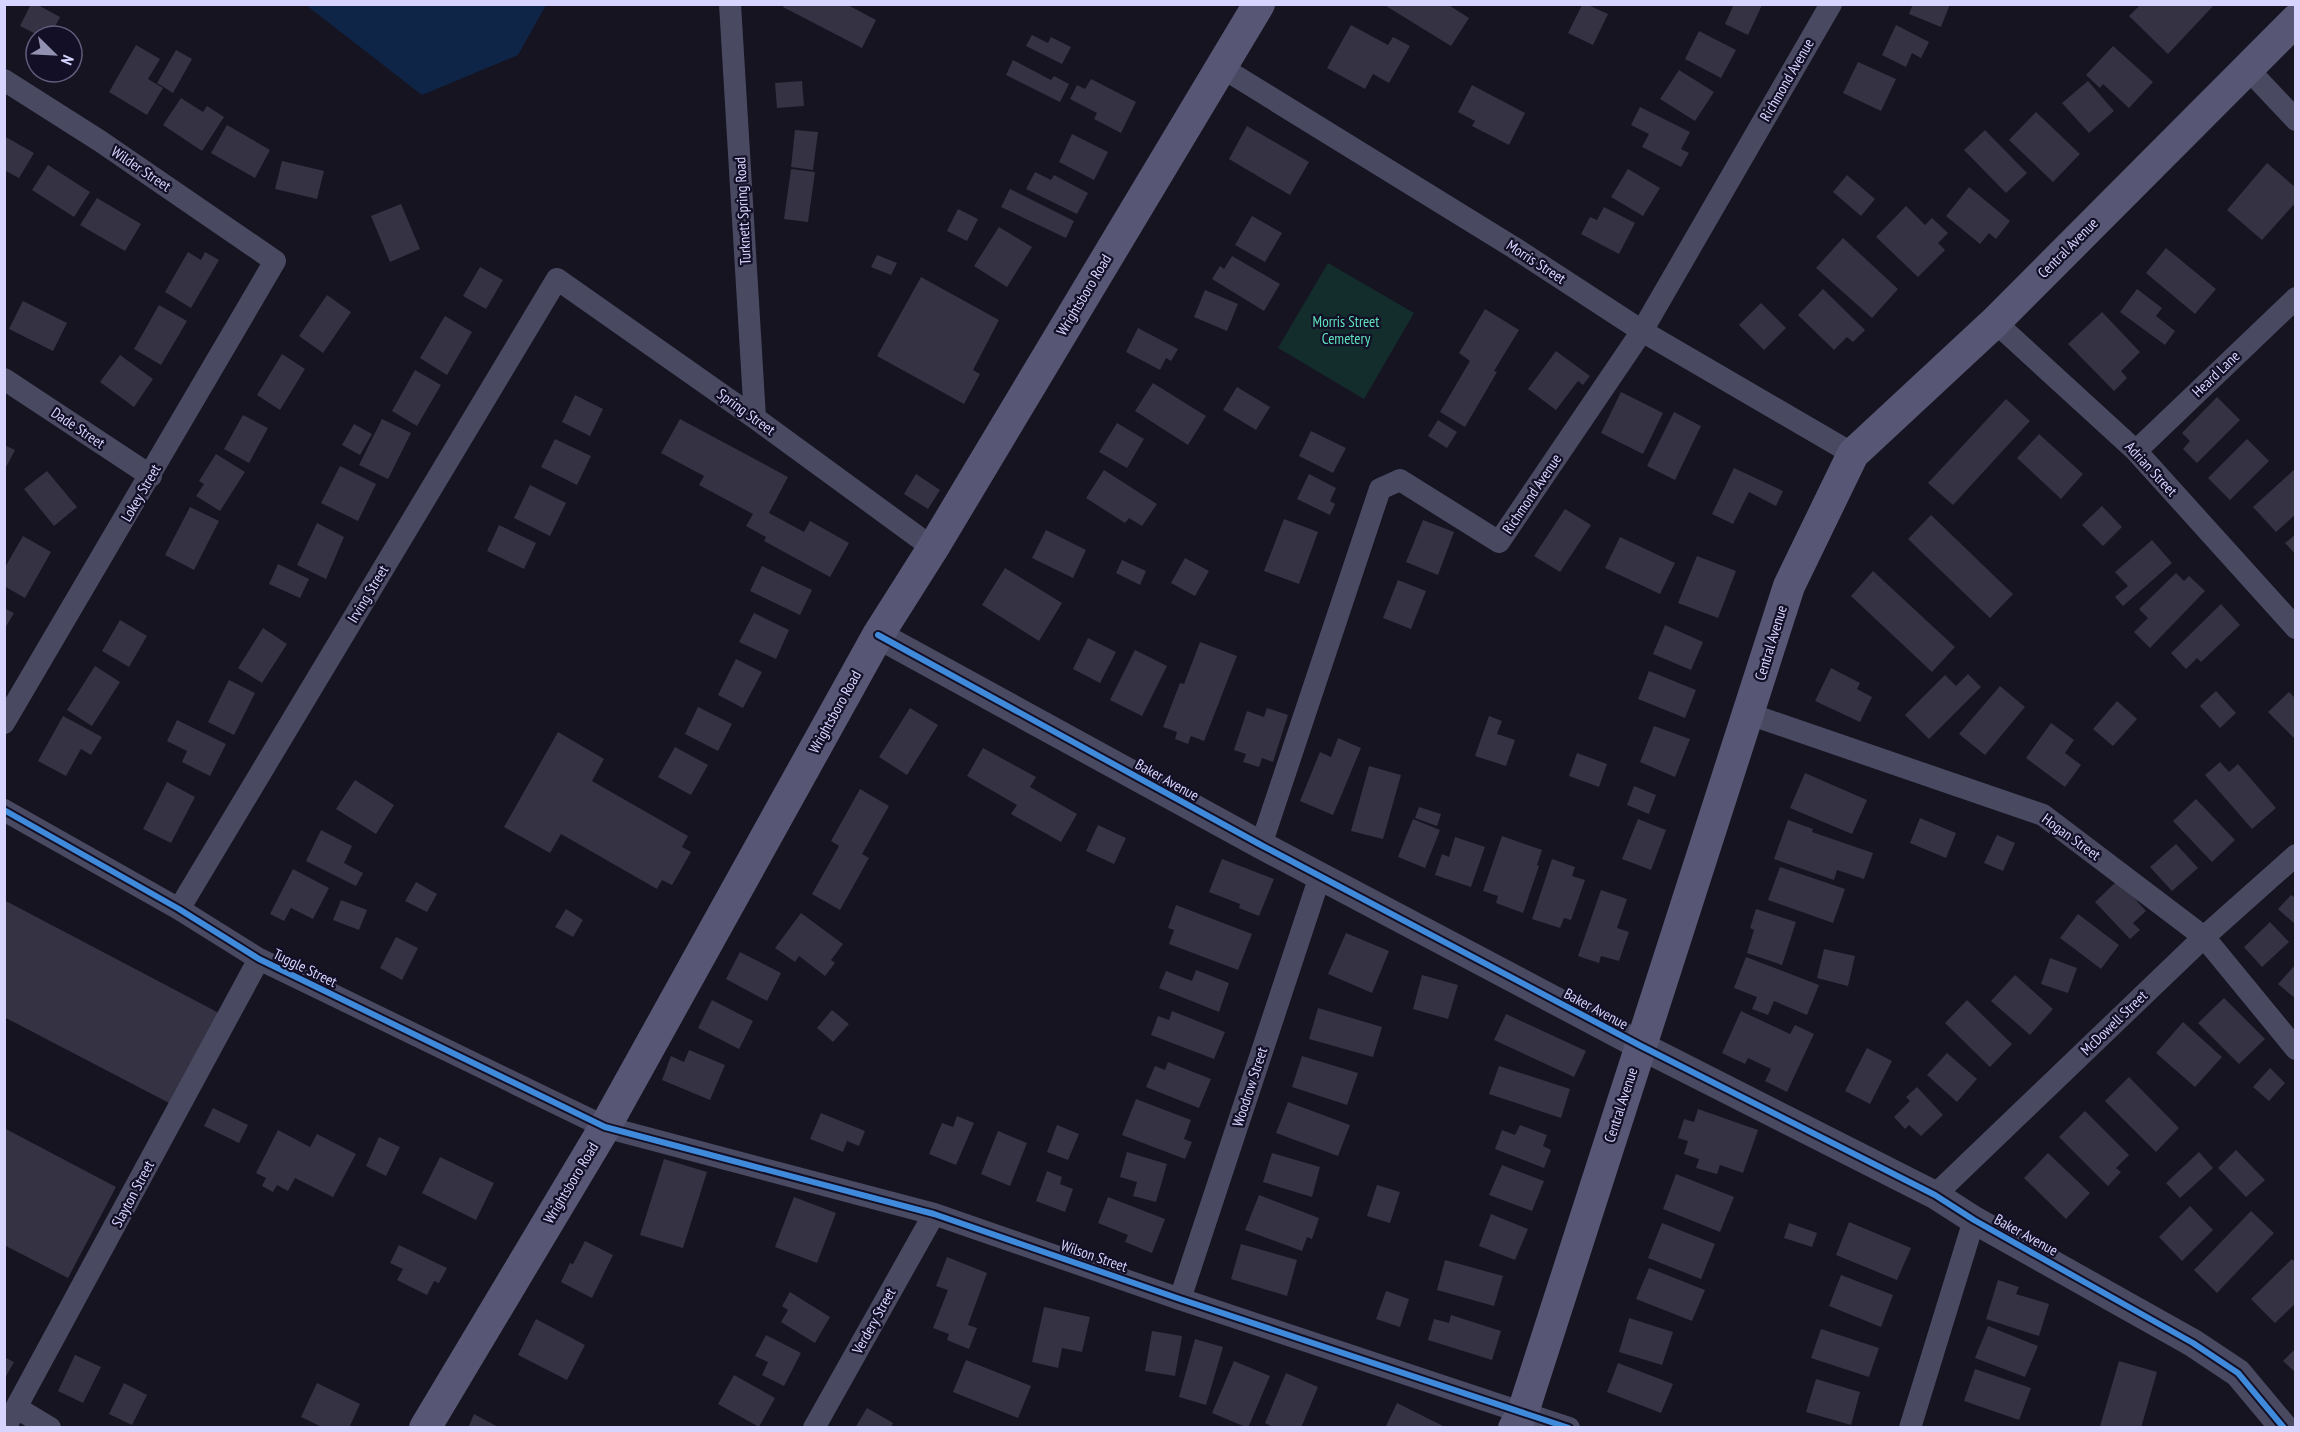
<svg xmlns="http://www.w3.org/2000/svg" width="2300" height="1432" font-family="'PT Sans Narrow',sans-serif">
  <rect width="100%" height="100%" fill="#161421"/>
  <path fill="#132c2c" d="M1328 263 1414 313 1364 399 1278 348Z"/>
  <path fill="#0f2547" d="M306 5H546L518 55 422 95Z"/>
  <path fill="#343243" d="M31 4H36L60 17 50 36H40L20 26Z
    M784 4H846L876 20 862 48 783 7Z
    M1387 4H1447L1469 18 1451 46 1386 6Z
    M1734 4 1762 5 1748 35 1725 24Z
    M1913 4H1950L1941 27 1909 14Z
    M2141 4H2215L2168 54 2129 16Z
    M1582 5H1588L1608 14 1593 45 1568 33Z
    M1351 25 1388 45 1393 37 1410 46 1389 83 1373 74 1365 89 1327 68Z
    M1896 25 1929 42 1921 58 1912 53 1906 67 1882 55Z
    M1699 31 1736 50 1721 78 1685 59Z
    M1032 35 1048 43 1051 37 1071 47 1062 64 1026 46Z
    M136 45 160 59 148 79 163 88 147 115 109 92Z
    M2113 46 2153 82 2129 108 2103 84 2100 88 2086 75Z
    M176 50 192 59 173 93 157 83Z
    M1013 60 1051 80 1054 76 1069 84 1060 102 1006 75Z
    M1858 62 1896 79 1881 111 1843 93Z
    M1679 70 1714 92 1695 121 1660 99Z
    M1091 79 1136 102 1121 133 1094 119 1097 113 1070 99 1077 85 1085 89Z
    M802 81 804 106 777 108 775 83Z
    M2088 81 2114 111 2089 133 2062 103Z
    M1472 85 1525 113 1509 145 1472 126 1475 121 1458 112Z
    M181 98 203 112 207 106 224 117 202 151 163 125Z
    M1640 107 1690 132 1681 149 1689 153 1681 167 1642 147 1649 134 1631 125Z
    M2036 112 2080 154 2053 182 2009 140Z
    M227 125 270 150 255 178 211 153Z
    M1247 126 1309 162 1290 195 1229 159Z
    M795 130 818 132 813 170 791 167Z
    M1985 130 2027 173 2006 193 1964 150Z
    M1072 134 1108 152 1094 180 1059 162Z
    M4 136 34 153 19 178 4 170Z
    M282 161 324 171 317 199 275 189Z
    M2267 163 2296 188V202L2262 240 2227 210Z
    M48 165 90 192 74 217 32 190Z
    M791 169 815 172 808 222 784 219Z
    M1628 169 1660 188 1643 216 1611 197Z
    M1035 172 1051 180 1054 175 1088 193 1077 214 1026 189Z
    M1847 175 1875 199 1861 216 1833 192Z
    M1969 187 2010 221 1996 239 1989 233 1980 244 1946 216Z
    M1010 189 1074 221 1066 238 1001 207Z
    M97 198 141 224 125 251 80 225Z
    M401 204 420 249 390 262 371 216Z
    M1906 206 1925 225 1932 218 1948 233 1938 243 1945 250 1918 277 1876 237Z
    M1604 207 1635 223 1619 254 1581 234 1590 217 1597 220Z
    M958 209 978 219 967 241 947 231Z
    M1252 216 1282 233 1265 262 1235 245Z
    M999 227 1032 247 1007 287 974 266Z
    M1843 238 1898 289 1872 318 1816 268Z
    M2166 248 2216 289 2195 314 2146 273Z
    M188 252 201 260 205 252 219 260 191 308 165 292Z
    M877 255 897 263 891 275 871 267Z
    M1232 256 1280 284 1264 311 1212 279 1220 266 1224 269Z
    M480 267 503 280 486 309 463 296Z
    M921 277 999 320 973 370 980 374 964 404 877 356Z
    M1823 289 1865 330 1853 342 1847 337 1834 350 1798 315Z
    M2137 289 2162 308 2156 316 2175 331 2165 345 2120 312Z
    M1205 290 1238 304 1227 331 1194 317Z
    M327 295 351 312 323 353 299 336Z
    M23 301 67 323 53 351 9 329Z
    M1761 303 1786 328 1764 350 1739 325Z
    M159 305 187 321 161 365 134 349Z
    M1485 309 1519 330 1494 371 1497 372 1465 427 1440 412 1470 361 1459 353Z
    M2102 312 2140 352 2121 371 2127 378 2114 391 2068 344Z
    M445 316 472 332 447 375 420 358Z
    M1138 328 1178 349 1171 361 1166 358 1160 370 1126 352Z
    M1556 351 1590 376 1583 385 1578 381 1556 410 1528 389Z
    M282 354 305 369 280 410 257 395Z
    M120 355 153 379 134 407 100 382Z
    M415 370 441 385 417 426 392 411Z
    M1153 383 1206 416 1188 445 1135 411Z
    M1237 387 1270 407 1256 430 1223 410Z
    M1621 392 1663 413 1643 454 1601 433Z
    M575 395 603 409 590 436 562 422Z
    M2217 397 2240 420 2197 463 2183 449 2190 441 2182 433Z
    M2006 399 2030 421 1953 505 1928 483Z
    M1674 412 1701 426 1675 480 1647 466Z
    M243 415 268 428 249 463 224 449Z
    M382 419 411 433 388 479 359 465Z
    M680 419 788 477 769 513 804 532 810 521 849 543 830 577 764 541 766 537 746 526 753 514 699 485 704 476 661 453Z
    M1438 420 1457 432 1447 448 1428 436Z
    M1117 423 1144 439 1127 468 1099 452Z
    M354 424 372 434 360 455 342 445Z
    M1311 431 1346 448 1333 473 1299 456Z
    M2039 434 2083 474 2061 499 2017 458Z
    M555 439 591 456 577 485 541 467Z
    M2247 439 2269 461 2230 500 2208 478Z
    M4 445 15 450 4 471Z
    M216 454 245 472 220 511 196 496 204 484 199 481Z
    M340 466 376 484 358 521 321 503Z
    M1734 468 1783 491 1776 506 1749 492 1733 524 1712 514Z
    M2296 468V514L2276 532 2253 507Z
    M1104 470 1157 504 1142 526 1129 518 1125 523 1086 498Z
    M47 471 77 507 54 526 24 489Z
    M916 474 940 490 928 509 904 494Z
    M1309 474 1336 488 1330 501 1335 504 1330 515 1297 499Z
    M530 485 566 503 550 536 514 518Z
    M2102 506 2122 527 2103 546 2082 525Z
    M190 507 219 521 194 570 165 555Z
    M1565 509 1591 525 1560 572 1534 556Z
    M1931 515 2013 594 1990 618 1908 539Z
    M1284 519 1318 532 1299 584 1264 571Z
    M1423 520 1454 532 1438 575 1406 562Z
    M317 523 344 537 326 579 297 565Z
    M499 525 536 543 524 569 487 551Z
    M1046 530 1086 550 1073 578 1032 558Z
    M2296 534V555L2285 543Z
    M23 536 51 552 25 598 4 586V569Z
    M1620 537 1675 563 1660 594 1605 568Z
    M2152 540 2172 563 2123 606 2115 597 2128 586 2115 572Z
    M1697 556 1736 571 1718 618 1678 603Z
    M1185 558 1209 571 1195 596 1171 583Z
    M1122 560 1146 571 1140 585 1116 573Z
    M278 564 309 579 300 598 269 584Z
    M762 566 812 590 800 615 750 591Z
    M1005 568 1062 603 1039 641 982 605Z
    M1873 571 1955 647 1932 672 1851 596Z
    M2176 573 2184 581 2189 576 2205 591 2150 648 2134 632 2148 618 2139 609Z
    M1398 580 1426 591 1411 629 1383 618Z
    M2221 604 2240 625 2201 662 2197 658 2186 669 2171 653Z
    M4 608 14 613 4 630Z
    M754 613 789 630 776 659 739 642Z
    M120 620 147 636 129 667 102 651Z
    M1665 625 1703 642 1691 670 1653 654Z
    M263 628 287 644 262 683 238 668Z
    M1088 638 1116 652 1100 683 1073 669Z
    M1200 642 1237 656 1204 741 1191 736 1188 744 1175 739 1177 732 1163 727 1180 683 1184 684Z
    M1135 650 1167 666 1142 716 1110 700Z
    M736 659 762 672 743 708 718 695Z
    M95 666 120 682 92 726 67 710Z
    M1831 668 1860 683 1857 689 1872 697 1860 722 1815 701Z
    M1649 671 1696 690 1685 718 1638 699Z
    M1968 674 1981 687 1929 739 1905 715 1945 675 1956 686Z
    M229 680 255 693 234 735 208 722Z
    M2000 686 2025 707 1985 755 1959 734Z
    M2216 691 2236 713 2220 728 2200 706Z
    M2289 692 2294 697 2296 695V740L2268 712Z
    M2117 701 2137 719 2113 746 2093 729Z
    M698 707 732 724 718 751 685 734Z
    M910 708 938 725 907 775 879 757Z
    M1267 708 1288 715 1273 762 1262 758 1259 767 1243 762 1246 754 1234 750 1247 711 1264 717Z
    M63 716 102 737 91 755 81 749 66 776 38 761Z
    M1489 716 1502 721 1497 734 1515 740 1506 766 1475 756Z
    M177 720 226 744 210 776 182 762 187 751 167 741Z
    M2051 723 2074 740 2065 753 2081 765 2065 787 2026 758Z
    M1654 726 1690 739 1675 777 1640 762Z
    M558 732 604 759 592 781 688 836 682 847 691 852 672 885 662 880 657 889 561 834 550 853 504 827Z
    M1338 738 1361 748 1333 815 1300 801 1320 752 1331 757Z
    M675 747 708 765 691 795 658 777Z
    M983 748 1036 777 1030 787 1077 814 1061 842 1011 814 1017 805 967 776Z
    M1577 753 1607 764 1599 787 1569 776Z
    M2220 762 2229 772 2238 764 2276 808 2252 829 2205 775Z
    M1369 766 1401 775 1383 839 1351 831Z
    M1805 773 1867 800 1852 834 1790 808Z
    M355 780 394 805 376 834 336 809Z
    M167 782 195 797 171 843 143 829Z
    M1634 786 1656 795 1649 814 1627 805Z
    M860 789 889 806 862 854 869 858 840 910 812 894 839 846 831 841Z
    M2196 799 2235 840 2212 862 2173 821Z
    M1419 807 1441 814 1437 826 1415 818Z
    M1920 818 1956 833 1946 858 1910 843Z
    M1413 819 1440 830 1425 868 1398 857Z
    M1638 819 1666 830 1651 870 1622 859Z
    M1788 820 1813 829 1812 832 1873 853 1864 879 1837 870 1834 880 1774 859Z
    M1098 825 1126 838 1114 864 1086 851Z
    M321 830 352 846 344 863 363 873 356 886 306 861Z
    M1997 835 2015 843 2003 871 1984 863Z
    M1502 836 1542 850 1537 865 1539 866 1523 913 1496 903 1498 896 1483 891Z
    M1455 837 1485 847 1471 887 1435 875 1442 854 1449 857Z
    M2176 844 2198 868 2172 891 2150 867Z
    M1222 859 1274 879 1259 916 1239 908 1240 904 1209 892Z
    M1552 859 1575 867 1572 876 1585 880 1571 920 1564 918 1560 928 1532 919Z
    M1780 867 1845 889 1833 923 1768 900Z
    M293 869 329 888 313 919 291 908 284 921 270 914Z
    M2118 880 2146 911 2133 923 2140 930 2130 939 2095 902Z
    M416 882 437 894 427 912 405 901Z
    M1601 890 1627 899 1617 928 1629 932 1619 961 1601 956 1599 963 1578 956Z
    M2291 895 2296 898V925L2278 909Z
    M4 900 219 1013 171 1104 4 1017Z
    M341 900 367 910 359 930 333 920Z
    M1176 905 1252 934 1238 970 1169 944 1174 930 1168 928Z
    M566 909 583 920 573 937 555 927Z
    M1756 909 1796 922 1782 965 1747 953 1754 930 1750 928Z
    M801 913 843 944 831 960 835 963 825 976 799 956 795 962 775 948Z
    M2078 914 2119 945 2101 969 2060 938Z
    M2270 922 2289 942 2262 967 2244 947Z
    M1346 933 1389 951 1372 993 1328 974Z
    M396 937 418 948 402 980 380 968Z
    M1824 949 1855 956 1848 986 1817 978Z
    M740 952 781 973 767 1001 726 979Z
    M1746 957 1819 985 1807 1015 1774 1001 1768 1015 1752 1009 1757 997 1734 988Z
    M2050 958 2077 968 2068 993 2041 984Z
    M2296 964V999L2278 984Z
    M1196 970 1229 983 1219 1012 1159 988 1166 971 1192 981Z
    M1422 975 1458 985 1448 1019 1413 1009Z
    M2015 975 2053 1009 2030 1035 1991 1001Z
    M2224 998 2265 1039 2239 1064 2198 1023Z
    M712 1000 753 1021 739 1049 698 1028Z
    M1967 1000 2012 1044 1990 1067 1945 1023Z
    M1318 1008 1382 1027 1373 1057 1309 1039Z
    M832 1010 849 1024 833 1042 817 1028Z
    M1172 1011 1225 1032 1214 1059 1151 1035 1158 1016 1169 1020Z
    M1741 1011 1790 1034 1795 1025 1814 1034 1787 1092 1765 1081 1771 1069 1748 1058 1745 1064 1722 1053Z
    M1506 1014 1586 1051 1574 1077 1494 1040Z
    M2183 1022 2222 1057 2195 1087 2156 1053Z
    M1867 1048 1892 1061 1870 1104 1845 1091Z
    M689 1050 725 1065 710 1100 662 1080 671 1056 684 1062Z
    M1947 1053 1977 1079 1957 1102 1927 1075Z
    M1302 1056 1358 1073 1347 1105 1292 1087Z
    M1168 1062 1211 1079 1199 1108 1146 1087 1155 1066 1165 1070Z
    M1499 1066 1570 1089 1561 1118 1489 1094Z
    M2270 1068 2285 1083 2269 1101 2253 1087Z
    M2129 1077 2179 1128 2156 1152 2105 1101Z
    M1917 1087 1943 1115 1921 1136 1909 1125 1905 1129 1894 1117 1910 1101 1906 1097Z
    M1136 1099 1191 1120 1184 1139 1192 1142 1185 1159 1122 1135Z
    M1288 1102 1350 1125 1338 1156 1276 1133Z
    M213 1108 248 1125 239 1143 204 1126Z
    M1698 1109 1758 1130 1743 1173 1720 1165 1717 1174 1696 1168 1699 1159 1684 1154 1688 1141 1678 1138 1684 1119 1694 1122Z
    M2085 1111 2129 1155 2116 1168 2121 1172 2108 1186 2059 1137Z
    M821 1113 865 1131 859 1146 847 1141 843 1152 810 1139Z
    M957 1116 974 1123 956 1165 929 1154 942 1123 953 1127Z
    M1057 1125 1079 1134 1068 1160 1047 1152Z
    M1520 1125 1547 1135 1543 1146 1551 1150 1544 1168 1495 1149 1502 1130 1515 1135Z
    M4 1128 116 1187 68 1278 4 1245Z
    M278 1130 310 1147 317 1134 356 1154 333 1197 295 1178 288 1191 277 1185 273 1192 262 1186 266 1178 256 1173Z
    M998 1131 1027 1143 1010 1186 981 1174Z
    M379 1137 400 1147 386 1176 366 1166Z
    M2236 1150 2265 1180 2246 1197 2218 1168Z
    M1127 1152 1167 1164 1156 1202 1133 1196 1137 1182 1120 1177Z
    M2199 1152 2213 1168 2180 1198 2166 1183Z
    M1272 1153 1320 1167 1312 1197 1263 1182Z
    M2048 1153 2090 1193 2066 1219 2024 1178Z
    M440 1157 494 1183 476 1220 422 1193Z
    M664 1159 707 1172 683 1248 640 1235Z
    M1502 1165 1544 1181 1532 1211 1489 1195Z
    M1047 1171 1062 1177 1060 1184 1073 1189 1065 1212 1036 1201Z
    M1676 1174 1734 1197 1720 1232 1663 1209Z
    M1377 1185 1400 1192 1390 1223 1367 1216Z
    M1259 1195 1319 1218 1312 1239 1307 1237 1302 1251 1245 1230Z
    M794 1197 836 1213 817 1263 775 1247Z
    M1108 1197 1165 1219 1152 1253 1125 1242 1128 1235 1098 1223Z
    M2190 1206 2213 1230 2182 1261 2159 1237Z
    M2251 1211 2274 1233 2217 1293 2194 1270Z
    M1491 1214 1528 1229 1515 1260 1479 1246Z
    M1849 1222 1911 1248 1897 1280 1836 1255Z
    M1662 1223 1715 1244 1701 1279 1648 1258Z
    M1789 1223 1817 1233 1812 1247 1784 1238Z
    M585 1241 613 1255 592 1298 561 1282 570 1263 573 1264Z
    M1241 1244 1297 1260 1287 1296 1231 1279Z
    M399 1245 447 1268 439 1283 434 1281 427 1295 397 1280 403 1269 390 1263Z
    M947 1257 987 1273 968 1325 977 1328 969 1349 947 1340 949 1334 933 1328 948 1290 936 1286Z
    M2292 1259 2296 1263V1303L2275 1323 2251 1299Z
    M1445 1260 1503 1276 1494 1306 1437 1290Z
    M1649 1268 1705 1290 1692 1321 1636 1299Z
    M1841 1275 1893 1295 1881 1327 1829 1306Z
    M1998 1280 2019 1287 2016 1294 2049 1304 2039 1336 1986 1319Z
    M1386 1291 1409 1299 1400 1327 1376 1319Z
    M790 1292 830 1317 815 1343 781 1322 788 1310 782 1306Z
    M1044 1307 1090 1317 1082 1352 1062 1348 1058 1368 1032 1362Z
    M1451 1315 1501 1331 1492 1360 1428 1340 1434 1319 1449 1323Z
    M1629 1318 1673 1332 1662 1365 1619 1352Z
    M536 1319 585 1345 567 1380 518 1355Z
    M1988 1326 2038 1346 2025 1377 1975 1358Z
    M1821 1329 1879 1348 1869 1377 1811 1358Z
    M1152 1331 1182 1336 1175 1376 1145 1371Z
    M766 1335 801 1353 784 1386 762 1375 768 1362 755 1356Z
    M1195 1339 1223 1347 1206 1405 1179 1397Z
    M2296 1348V1373L2283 1361Z
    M75 1355 101 1367 83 1403 58 1391Z
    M4 1357 14 1362 4 1380Z
    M966 1360 1031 1386 1018 1418 953 1392Z
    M1234 1361 1270 1376 1248 1428 1212 1413Z
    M2119 1361 2157 1372 2141 1428 2100 1426Z
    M1618 1363 1673 1384 1661 1413 1607 1392Z
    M1975 1369 2031 1388 2019 1420 1964 1401Z
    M1286 1373 1318 1387 1301 1428H1275L1265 1423Z
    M734 1375 775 1398 759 1427 718 1404Z
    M1816 1379 1860 1392 1851 1425 1806 1412Z
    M124 1383 147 1395 132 1425 109 1414Z
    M317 1383 360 1404 349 1428H324L301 1417Z
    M1397 1403 1447 1428H1385Z
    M867 1408 893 1423 891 1428H855Z
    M474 1414 500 1428H468Z"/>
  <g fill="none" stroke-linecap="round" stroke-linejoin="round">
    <path stroke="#494962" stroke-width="22" d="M730 4 755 418
      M1221 67 1513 247 1642 331 1853 454
      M2247 68 2296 120
      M4 80 100 141 275 261 4 723
      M1995 322 2136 451 2296 628
      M4 379 151 476
      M2136 451 2296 298
      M1749 714 2043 815 2204 937 2296 1049
      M4 810 179 909 259 959 605 1127 934 1214 1180 1299 1569 1428
      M1261 845 1380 489 1400 480 1499 542 1642 331 1831 4
      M179 909 557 279 755 418 933 548
      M1935 1195 2204 937 2296 855
      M1180 1299 1320 876
      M17 1408 50 1428
      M5 1428 259 959
      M814 1428 934 1214
      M1910 1428 1974 1220"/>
    <path stroke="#494962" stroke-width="28" d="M878 635 1261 845 1641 1046 1935 1195 1974 1220 2193 1343 2238 1373 2284 1428"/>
    <path stroke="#575674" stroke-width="32" d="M425 1428 605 1127 878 635 933 548 1259 4
      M1514 1428 1523 1412 1789 586 1853 454 1995 322 2296 20"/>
    <defs>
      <path id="cycleway" d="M878 635 1261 845 1641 1046 1935 1195 1974 1220 2193 1343 2238 1373 2284 1428
        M4 810 179 909 259 959 605 1127 934 1214 1180 1299 1569 1428"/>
    </defs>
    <use href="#cycleway" stroke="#120f26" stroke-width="10"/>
    <use href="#cycleway" stroke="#408adc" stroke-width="6"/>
  </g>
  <g text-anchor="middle" stroke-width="4.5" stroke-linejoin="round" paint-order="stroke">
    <g font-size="15" fill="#d7d4ff" stroke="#120f26">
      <text transform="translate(1787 80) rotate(-60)" y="5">Richmond Avenue</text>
      <text transform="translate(141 169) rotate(34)" y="5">Wilder Street</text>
      <text transform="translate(743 211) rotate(-93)" y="5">Turknett Spring Road</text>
      <text transform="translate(2068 248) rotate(-45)" y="5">Central Avenue</text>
      <text transform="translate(1536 262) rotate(33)" y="5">Morris Street</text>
      <text transform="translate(1084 295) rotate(-59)" y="5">Wrightsboro Road</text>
      <text transform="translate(2216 374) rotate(-44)" y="5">Heard Lane</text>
      <text transform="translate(746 412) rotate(36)" y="5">Spring Street</text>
      <text transform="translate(78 428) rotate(34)" y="5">Dade Street</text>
      <text transform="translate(2151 469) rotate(47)" y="5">Adrian Street</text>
      <text transform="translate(141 493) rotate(-60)" y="5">Lokey Street</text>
      <text transform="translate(1532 494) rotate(-56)" y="5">Richmond Avenue</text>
      <text transform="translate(368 594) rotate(-59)" y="5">Irving Street</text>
      <text transform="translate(1771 643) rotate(-73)" y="5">Central Avenue</text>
      <text transform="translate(835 712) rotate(-61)" y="5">Wrightsboro Road</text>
      <text transform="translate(1167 780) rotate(29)" y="5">Baker Avenue</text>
      <text transform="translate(2071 837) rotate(36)" y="5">Hogan Street</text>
      <text transform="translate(305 968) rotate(26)" y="5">Tuggle Street</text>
      <text transform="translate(1596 1009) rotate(28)" y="5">Baker Avenue</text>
      <text transform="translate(2114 1023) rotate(-44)" y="5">McDowell Street</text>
      <text transform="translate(1250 1087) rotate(-72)" y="5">Woodrow Street</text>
      <text transform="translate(1621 1105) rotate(-72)" y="5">Central Avenue</text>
      <text transform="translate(571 1183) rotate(-59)" y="5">Wrightsboro Road</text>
      <text transform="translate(133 1194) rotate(-62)" y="5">Slayton Street</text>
      <text transform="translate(2026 1235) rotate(29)" y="5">Baker Avenue</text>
      <text transform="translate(1094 1256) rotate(19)" y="5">Wilson Street</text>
      <text transform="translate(874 1321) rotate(-61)" y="5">Verdery Street</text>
    </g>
    <g font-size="15" fill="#5ee1bc" stroke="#120f26">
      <text x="1346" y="327">Morris Street<tspan x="1346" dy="17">Cemetery</tspan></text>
    </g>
  </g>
  <rect width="2300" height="1432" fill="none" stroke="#d7d4ff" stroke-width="12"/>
  <g transform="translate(54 54) rotate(114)"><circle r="28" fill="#120f26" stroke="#615e7d" stroke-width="1.5"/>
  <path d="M0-4.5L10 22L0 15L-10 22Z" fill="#9391b1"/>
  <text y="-9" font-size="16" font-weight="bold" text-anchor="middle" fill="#d7d4ff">N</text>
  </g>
</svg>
